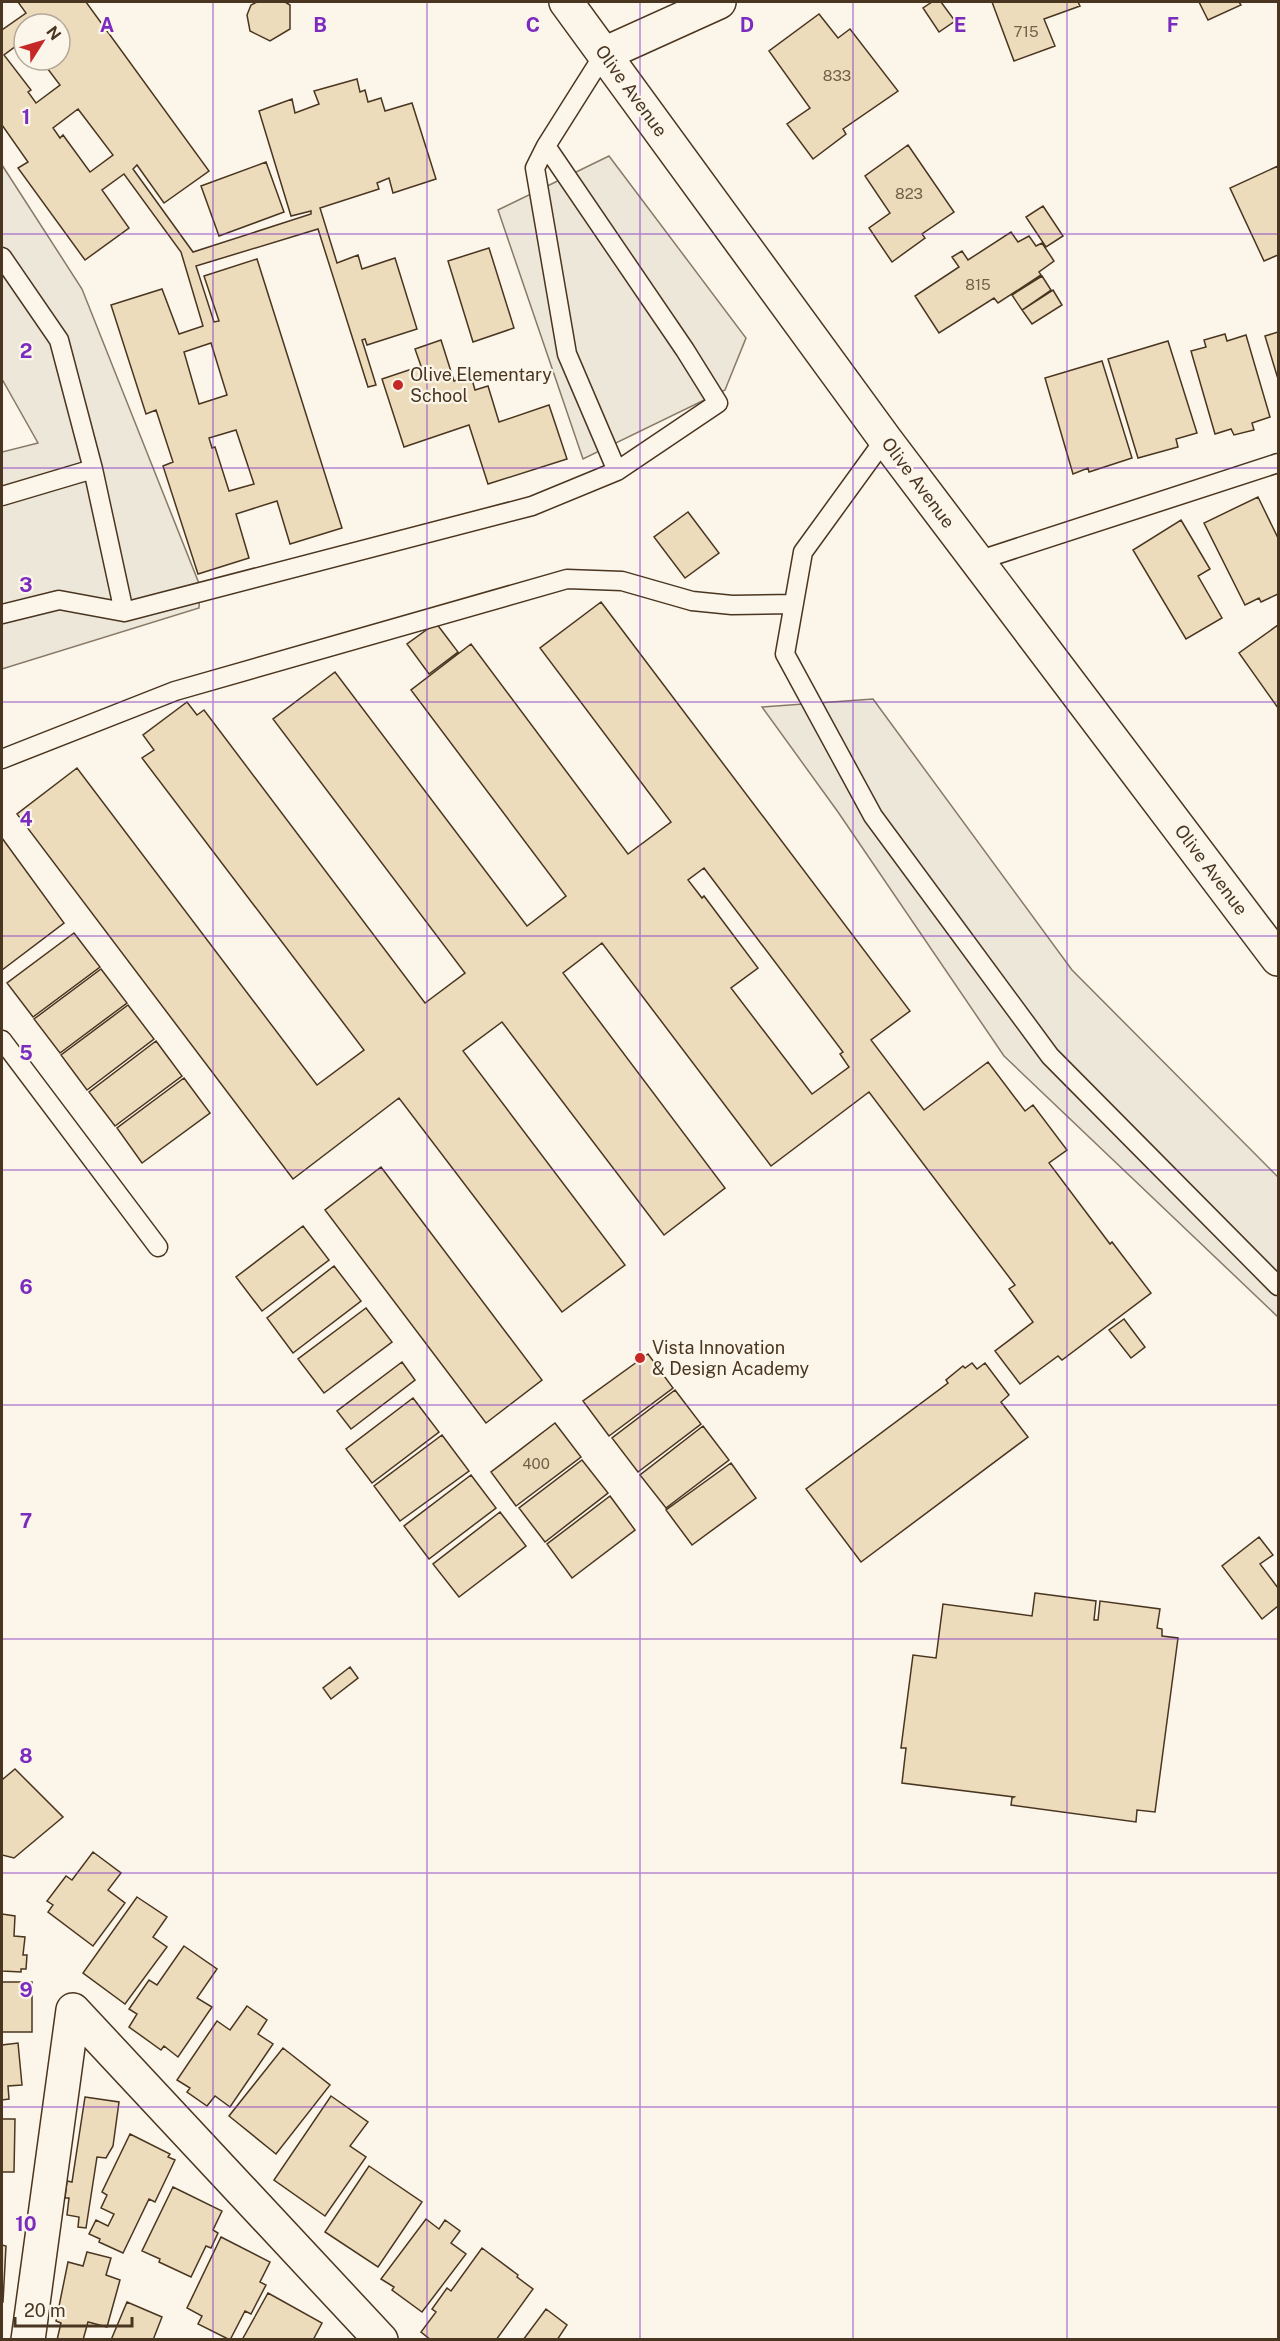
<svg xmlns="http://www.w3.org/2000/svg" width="1280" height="2341" font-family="'Public Sans',sans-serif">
  <rect width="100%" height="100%" fill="#fbf6e9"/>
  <path fill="#ede7d9" stroke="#887966" stroke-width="1.5" d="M609 156 746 338 725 390 583 459 498 210Z
    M2 165 82 289 200 586 199 608 2 669V452L38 443 2 379Z
    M873 699 1072 970 1278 1177V1317L1004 1056 838 812 762 707Z"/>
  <path fill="#ecdcbc" stroke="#4a3520" stroke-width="1.5" fill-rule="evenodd" d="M18 2H86L209 171 164 203 137 165 133 169 193 252 311 214V211L291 216 259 111 292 99 295 113 319 104 314 91 357 79 360 92 365 90 368 102 381 98 385 111 412 103 436 179 393 193 389 178 377 183 379 189 320 208 337 263 358 255 362 269 395 258 417 329 367 345 365 339 362 340 376 385 368 387 318 229 196 266 214 322 219 321 204 276 257 259 342 528 290 544 277 501 236 514 249 558 198 574 163 466 173 462 156 410 146 414 111 305 162 289 179 334 203 326 181 252 124 174 102 190 129 228 85 260 18 168 28 162 2 125V30L26 13ZM24 24H60V60H41L60 85 36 103 28 92 31 90 4 55 24 40ZM78 109 113 155 90 172 63 135 60 138 53 128ZM211 343 227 395 199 404 184 352ZM236 430 254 484 229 491 215 447 212 448 209 438Z
    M257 2H285L290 5V29L270 41 250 31 247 15 251 5Z
    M932 2H941L955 21 939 32 923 8Z
    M992 2H1078L1080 6 1044 19 1055 46 1014 61Z
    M1199 2H1239L1241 5 1208 20Z
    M819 14 838 38 850 29 898 91 843 129 846 134 813 159 787 124 810 108 769 51Z
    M908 145 954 212 922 234 925 238 892 262 869 228 890 213 865 176Z
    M266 162 284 212 219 236 201 186Z
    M1278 166V255L1264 261 1230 188Z
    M1043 206 1063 236 1046 247 1026 217Z
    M1011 232 1018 242 1029 236 1036 246 1042 243 1054 261 1039 272 1041 275 998 303 994 298 939 333 915 296 959 267 952 257 962 251 968 260Z
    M489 248 514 328 473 342 448 261Z
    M1042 276 1051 290 1022 310 1012 295Z
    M1053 290 1062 305 1032 324 1022 310Z
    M1278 332V379L1265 336Z
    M1225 334 1227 341 1246 335 1270 417 1252 423 1254 430 1234 435 1231 429 1215 434 1191 351 1206 347 1204 340Z
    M441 340 454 381 471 376 475 390 488 386 499 422 549 405 567 459 488 484 469 425 404 447 382 379 421 366 415 349Z
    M1168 341 1197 433 1176 439 1178 447 1138 458 1108 359Z
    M1102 361 1132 458 1089 472 1088 468 1073 474 1045 378Z
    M1258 497 1278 538V594L1261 602 1259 598 1245 605 1204 523Z
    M688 512 719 553 685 578 654 537Z
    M1181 520 1210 569 1198 576 1222 618 1186 639 1133 550Z
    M601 602 910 1011 871 1040 924 1110 988 1062 1025 1111 1033 1105 1067 1150 1049 1163 1110 1244 1112 1242 1151 1293 1062 1360 1058 1356 1020 1384 995 1351 1033 1322 1009 1289 1015 1285 869 1092 771 1166 602 943 563 973 725 1188 664 1235 502 1022 463 1051 625 1265 562 1312 399 1098 293 1179 17 814 77 768 317 1085 364 1050 142 758 154 750 143 735 187 702 197 715 204 710 425 1003 465 973 273 719 335 672 527 926 566 896 411 690 471 644 628 854 671 822 540 648ZM704 868 843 1052 840 1054 849 1067 812 1094 731 988 758 968 704 896 702 898 688 880Z
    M436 623 458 652 429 674 407 644Z
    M1278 625V708L1239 653Z
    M2 838 64 923 2 970Z
    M74 933 100 967 33 1017 7 983Z
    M101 969 127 1003 60 1053 34 1019Z
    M128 1005 154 1039 87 1090 61 1055Z
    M156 1041 182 1076 115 1126 89 1092Z
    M184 1078 210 1113 142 1163 117 1128Z
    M381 1167 542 1380 486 1423 325 1210Z
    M303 1226 329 1260 262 1311 236 1277Z
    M334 1266 361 1301 293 1353 267 1318Z
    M366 1308 392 1342 324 1393 298 1359Z
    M1124 1319 1145 1347 1131 1358 1109 1330Z
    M648 1354 673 1388 609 1436 583 1401Z
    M402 1362 415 1380 351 1429 337 1411Z
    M972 1363 977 1369 985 1363 1009 1395 1001 1402 1028 1437 861 1562 806 1489 948 1383 946 1380 963 1366 965 1368Z
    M675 1390 701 1424 638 1472 612 1438Z
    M413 1398 439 1432 372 1483 346 1449Z
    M555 1423 581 1457 516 1506 491 1472Z
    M703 1426 729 1460 666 1508 640 1475Z
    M442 1435 469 1471 400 1521 374 1486Z
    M582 1460 608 1493 545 1542 519 1508Z
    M731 1463 756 1498 692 1545 666 1510Z
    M471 1475 496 1508 429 1559 404 1526Z
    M610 1496 635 1530 572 1578 547 1544Z
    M500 1512 526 1546 459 1597 433 1564Z
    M1259 1537 1273 1555 1260 1564 1278 1588V1606L1262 1619 1222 1566Z
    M1035 1593 1096 1601 1094 1620H1098L1100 1601 1160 1609 1157 1628 1162 1629V1636L1178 1638 1155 1812 1137 1810 1136 1822 1011 1805 1012 1798 1014 1797 902 1783 906 1748H901L913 1655 936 1658 943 1604 1032 1616Z
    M350 1667 358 1678 331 1699 323 1688Z
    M15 1769 63 1817 14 1858 2 1855V1777L3 1779Z
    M93 1852 121 1873 108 1890 125 1903 93 1946 48 1912 53 1905 47 1901 66 1876 72 1880Z
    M137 1897 167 1917 153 1937 167 1947 125 2004 83 1973Z
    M2 1914 15 1916 14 1936 25 1937 23 1955H27L26 1969H21V1972L2 1971Z
    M184 1946 217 1969 197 1998 212 2007 178 2057 164 2046 161 2050 129 2027 137 2014 129 2009 149 1980 157 1985Z
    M2 1982H32V2032H2Z
    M247 2006 267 2020 258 2034 273 2044 230 2107 215 2096 207 2106 187 2092 190 2088 177 2080 217 2021 230 2030Z
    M18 2043 22 2085 8 2086 9 2099 2 2100V2045Z
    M283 2048 330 2085 276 2154 229 2116Z
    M331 2096 368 2122 350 2146 366 2157 325 2216 274 2180Z
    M85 2097 119 2102 113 2146 106 2158 97 2157 86 2228 78 2227 79 2217 67 2215 69 2198H65L67 2181 72 2182Z
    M2 2119H15L14 2172H2Z
    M130 2134 170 2154 168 2157 175 2160 155 2202 149 2199 123 2253 99 2242 100 2239 89 2234 96 2220 108 2226 114 2214 101 2208 107 2195 102 2192Z
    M369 2166 422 2202 378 2267 325 2232Z
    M173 2187 222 2211 213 2230 218 2233 211 2248 206 2246 191 2277 159 2262 160 2259 142 2251Z
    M426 2219 439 2229 445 2220 460 2231 451 2243 466 2254 422 2312 392 2290 394 2287 381 2279Z
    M221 2237 270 2262 260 2282 266 2285 251 2314 245 2311 230 2340 198 2324 202 2316 187 2308Z
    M2 2245 6 2246 3 2302H2Z
    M482 2248 518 2275 517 2277 533 2289 496 2340H431L421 2332 436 2312 432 2309 447 2288 451 2291Z
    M87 2252 111 2258 106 2275 120 2280 107 2327 88 2322 83 2340H57L61 2323 56 2321 68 2262 83 2266Z
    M268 2293 322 2323 313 2340H242Z
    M127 2302 162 2317 153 2340H111Z
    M546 2309 567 2325 557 2340H523Z"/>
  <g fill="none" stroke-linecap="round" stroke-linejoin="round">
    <defs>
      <path id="service" d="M604 54 546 146 535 168 567 354 617 471
        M2 257 59 340 93 469 124 612
        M885 439 803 552 785 654 873 816 1050 1056 1278 1286
        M2 496 93 469
        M977 561 1278 463
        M2 614 59 600 124 612 532 506 617 471 718 403 685 350 546 146
        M2 759 175 691 567 579 622 581 692 601 732 605 794 604
        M2 1040 158 1247"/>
      <path id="minor" d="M28 2340 73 2010 381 2340"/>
      <path id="tertiary" d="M604 54 719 2"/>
      <path id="secondary" d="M566 2 885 439 1278 959"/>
    </defs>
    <use href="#service" stroke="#4a3520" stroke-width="21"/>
    <use href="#minor" stroke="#4a3520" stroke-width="36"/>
    <use href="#tertiary" stroke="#4a3520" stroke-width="36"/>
    <use href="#secondary" stroke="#4a3520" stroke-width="36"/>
    <use href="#service" stroke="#fbf6e9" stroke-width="18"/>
    <use href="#minor" stroke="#fbf6e9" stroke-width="33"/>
    <use href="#tertiary" stroke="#fbf6e9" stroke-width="33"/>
    <use href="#secondary" stroke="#fbf6e9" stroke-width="33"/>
  </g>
  <path fill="none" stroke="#7b2cbf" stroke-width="1.5" stroke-opacity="0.55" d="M213 2V2340M427 2V2340M640 2V2340M853 2V2340M1067 2V2340M2 234H1278M2 468H1278M2 702H1278M2 936H1278M2 1170H1278M2 1405H1278M2 1639H1278M2 1873H1278M2 2107H1278"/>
  <g fill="#c62828" stroke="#fbf6e9" stroke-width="2">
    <circle cx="398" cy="385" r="6"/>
    <circle cx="640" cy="1358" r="6"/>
  </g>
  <g text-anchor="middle" stroke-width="4.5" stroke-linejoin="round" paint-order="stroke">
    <g font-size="15" fill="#725f47">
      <text x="1026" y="37">715</text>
      <text x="837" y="81">833</text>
      <text x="909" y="199">823</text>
      <text x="978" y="290">815</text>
      <text x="536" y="1469">400</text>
    </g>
    <g font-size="18" fill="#4a3520" stroke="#fbf6e9">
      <text transform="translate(631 91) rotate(54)" y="6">Olive Avenue</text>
      <text transform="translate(918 483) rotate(53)" y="6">Olive Avenue</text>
      <text transform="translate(1211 870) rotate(53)" y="6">Olive Avenue</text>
    </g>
    <g font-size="18" fill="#4a3520" stroke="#fbf6e9" text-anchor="start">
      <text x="410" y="381">Olive Elementary<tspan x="410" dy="21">School</tspan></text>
      <text x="652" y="1354">Vista Innovation<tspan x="652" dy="21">&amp; Design Academy</tspan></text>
    </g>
  </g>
  <g font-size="20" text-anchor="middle" font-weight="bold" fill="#7b2cbf" stroke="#fbf6e9" stroke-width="4.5" stroke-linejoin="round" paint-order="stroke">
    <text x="107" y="32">A</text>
    <text x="320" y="32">B</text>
    <text x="533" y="32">C</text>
    <text x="747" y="32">D</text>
    <text x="960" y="32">E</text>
    <text x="1173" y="32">F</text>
    <text x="26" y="124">1</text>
    <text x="26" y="358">2</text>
    <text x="26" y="592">3</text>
    <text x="26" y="826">4</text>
    <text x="26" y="1060">5</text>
    <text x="26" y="1294">6</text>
    <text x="26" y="1528">7</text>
    <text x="26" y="1763">8</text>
    <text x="26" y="1997">9</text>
    <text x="26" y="2231">10</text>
  </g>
  <rect width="1280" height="2341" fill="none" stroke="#4a3520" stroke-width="6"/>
  <g transform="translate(42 42) rotate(53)"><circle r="28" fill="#fbf6e9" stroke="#b4a999" stroke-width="1.5"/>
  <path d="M0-4.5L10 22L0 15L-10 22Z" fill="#c62828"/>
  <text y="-9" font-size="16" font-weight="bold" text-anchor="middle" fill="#4a3520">N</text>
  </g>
  <path d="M15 2317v9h117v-9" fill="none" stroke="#4a3520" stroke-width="3"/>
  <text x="24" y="2317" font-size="18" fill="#4a3520" stroke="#fbf6e9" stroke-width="4.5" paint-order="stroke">20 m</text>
</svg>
